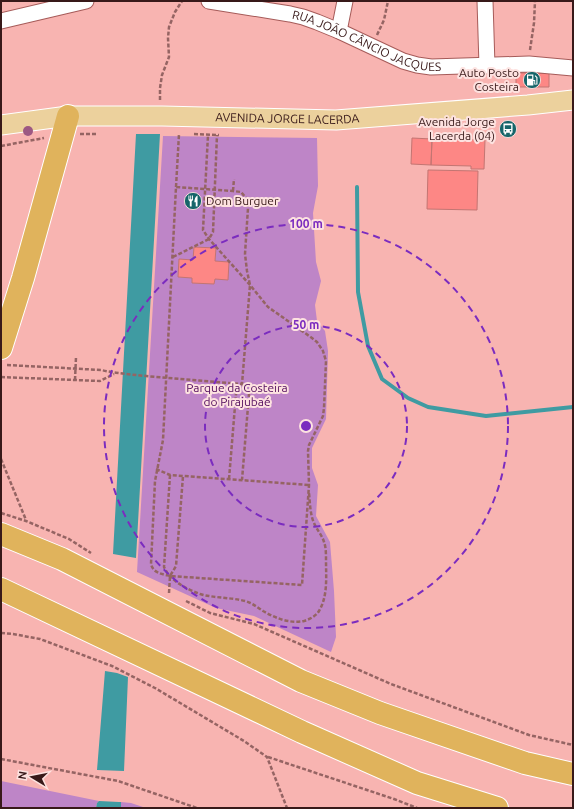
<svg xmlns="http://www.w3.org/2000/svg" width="574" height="809" font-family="Ubuntu,sans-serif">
  <rect width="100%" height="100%" fill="#f8b4b1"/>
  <path fill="#be85c7" d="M163 136 317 138 318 186 313 213 316 262 321 281 315 305 317 321 325 331 328 351 326 419 312 448V468L318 485 316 516 330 542 334 591 336 637 331 652 254 616 216 608 137 572Z
    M1 781 99 801 97 803 96 808H1Z
    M121 802 131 803 146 808H121Z"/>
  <path fill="#3f9ba2" d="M136 134H160L136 558 113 554Z
    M105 671 117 673 128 677 124 771 97 770Z
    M99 801 119 802H121V808H96L97 803Z"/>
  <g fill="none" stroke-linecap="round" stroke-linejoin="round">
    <path stroke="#3f9ba2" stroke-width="4" d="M357 187 358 292 368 346 382 379 408 398 428 407 486 416 573 407"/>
  </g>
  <path fill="#fd8785" stroke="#c37572" d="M516 73H549V87H516Z
    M412 138 432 139 431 165 411 164Z
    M432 139 485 140 484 169H471V166L431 165Z
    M428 170 478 171 477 210 427 209Z
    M194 247 216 248 215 261 229 262 228 280 215 279 214 284 192 283V278L178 277 179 259 193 260Z"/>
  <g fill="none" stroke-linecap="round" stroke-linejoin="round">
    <defs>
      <g id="minor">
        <path id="s1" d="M209 1 290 14 303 17 317 22 339 31 403 61 417 65 431 67 529 64 573 68"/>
        <path d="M485 1 487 66"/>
        <path d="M1 21 86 1"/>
        <path d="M339 31 345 1"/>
      </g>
      <g id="major">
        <path id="s2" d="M1 125 68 116H162L336 120 528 105 573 100"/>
      </g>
      <path id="highway" d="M1 348 23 278 68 116
        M1 534 62 559 301 681 380 713 525 763 573 774
        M1 589 302 732 417 783 497 808"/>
    </defs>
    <use href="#minor" stroke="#a65b59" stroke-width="17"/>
    <use href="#major" stroke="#fff" stroke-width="21"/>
    <use href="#highway" stroke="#fff" stroke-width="24"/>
    <path stroke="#956463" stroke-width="2.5" stroke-dasharray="4 2" stroke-linecap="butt" d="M377 35 384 20 388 1
      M530 50 534 23 535 1
      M160 100V88L162 75 169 57 168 38 169 27 175 12 182 1
      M80 134H97
      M194 134 219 135
      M1 146 44 138
      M176 187 179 134
      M233 191 234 179
      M173 257 209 239 213 232 217 135
      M7 365 101 370C119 374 137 375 156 377 185 379 213 382 242 384L250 285 247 271 245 254 248 208 247 199 241 192 233 191 176 187 163 440 155 481 151 564C153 573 162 574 170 576L302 585 309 485 308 451 309 445 323 416 324 408 326 361 323 351 317 342 312 338 268 307 250 285 209 239 203 230 208 135
      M1 377 100 381 114 374
      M75 380 76 357
      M1 459 26 520
      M156 469 170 475 309 485
      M170 475 164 567C166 571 168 575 171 577 178 585 198 595 209 596 221 598 233 598 245 601 252 603 257 607 263 611 275 618 290 624 304 621 310 619 316 616 319 611 328 596 326 577 326 560 326 554 326 547 324 542 322 535 317 530 314 523 310 514 310 503 309 493
      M229 479 236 394 242 384 249 394 242 480
      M1 513 26 521 69 539 91 553
      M169 593 170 576 176 566 183 476
      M186 601 210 613 254 624 391 684 529 735 573 745
      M1 633 13 634 40 639 112 666 155 688 244 741 267 757 287 808
      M268 757 394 799 417 808
      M1 759 118 781 197 808"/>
    <use href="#minor" stroke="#fff" stroke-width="15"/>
    <use href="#major" stroke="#ecd19d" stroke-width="19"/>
    <use href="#highway" stroke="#e0b35c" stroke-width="22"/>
  </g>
  <circle fill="#9d5883" cx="28" cy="131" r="5"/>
  <g fill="none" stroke="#7b2cbf" stroke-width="2" stroke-dasharray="7 5">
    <circle cx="306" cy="426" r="101"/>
    <circle cx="306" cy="426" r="202"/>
  </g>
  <defs>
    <symbol id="fuel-disc" viewBox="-11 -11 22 22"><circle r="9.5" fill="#16656a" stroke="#fde2e0"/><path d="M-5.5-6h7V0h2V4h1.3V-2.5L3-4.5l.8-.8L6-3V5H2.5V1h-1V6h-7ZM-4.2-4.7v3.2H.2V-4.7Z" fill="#fff"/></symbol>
    <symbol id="bus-disc" viewBox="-11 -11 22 22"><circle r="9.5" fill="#16656a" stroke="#fde2e0"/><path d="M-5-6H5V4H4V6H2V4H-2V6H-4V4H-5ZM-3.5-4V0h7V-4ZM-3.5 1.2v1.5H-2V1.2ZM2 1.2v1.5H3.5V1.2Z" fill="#fff"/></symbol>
    <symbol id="restaurant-disc" viewBox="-11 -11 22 22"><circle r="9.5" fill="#16656a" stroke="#fde2e0"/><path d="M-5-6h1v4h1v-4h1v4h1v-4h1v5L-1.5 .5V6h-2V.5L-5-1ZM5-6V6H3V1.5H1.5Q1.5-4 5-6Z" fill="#fff"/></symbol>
  </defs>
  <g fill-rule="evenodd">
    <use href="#fuel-disc" x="522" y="70" width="20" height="20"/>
    <use href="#bus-disc" x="498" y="119" width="20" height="20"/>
    <use href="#restaurant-disc" x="183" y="191" width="20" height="20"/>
  </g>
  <g text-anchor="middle" stroke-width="4" stroke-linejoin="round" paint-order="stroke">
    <g font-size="12" fill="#381919" stroke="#fde2e0">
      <text dy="4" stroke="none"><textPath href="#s1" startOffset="164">RUA JOÃO CÂNCIO JACQUES</textPath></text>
      <text dy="4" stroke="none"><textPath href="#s2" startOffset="287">AVENIDA JORGE LACERDA</textPath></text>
    </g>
    <g font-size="12" fill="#381919" stroke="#fde2e0" text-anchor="end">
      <text x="519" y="77">Auto Posto<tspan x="519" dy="14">Costeira</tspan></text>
      <text x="495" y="126">Avenida Jorge<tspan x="495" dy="14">Lacerda (04)</tspan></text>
      <text x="206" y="205" text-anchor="start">Dom Burguer</text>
    </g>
    <g font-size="12" fill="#530d5e" stroke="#fde2e0">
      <text x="237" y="392">Parque da Costeira<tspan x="237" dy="14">do Pirajubaé</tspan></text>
    </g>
  </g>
  <circle cx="306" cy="426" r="6" fill="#7b2cbf" stroke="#fde2e0" stroke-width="2"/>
  <g font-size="12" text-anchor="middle" font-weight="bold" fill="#7b2cbf" stroke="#fde2e0" stroke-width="4" stroke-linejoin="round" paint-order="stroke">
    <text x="306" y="228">100 m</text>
    <text x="306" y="329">50 m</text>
  </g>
  <rect width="574" height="809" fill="none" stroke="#381919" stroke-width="4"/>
  <g transform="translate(32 777) rotate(280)" stroke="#fde2e0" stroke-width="3" paint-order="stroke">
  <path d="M0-3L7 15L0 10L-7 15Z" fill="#381919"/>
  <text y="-6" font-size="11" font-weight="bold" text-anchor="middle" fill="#381919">N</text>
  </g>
</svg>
